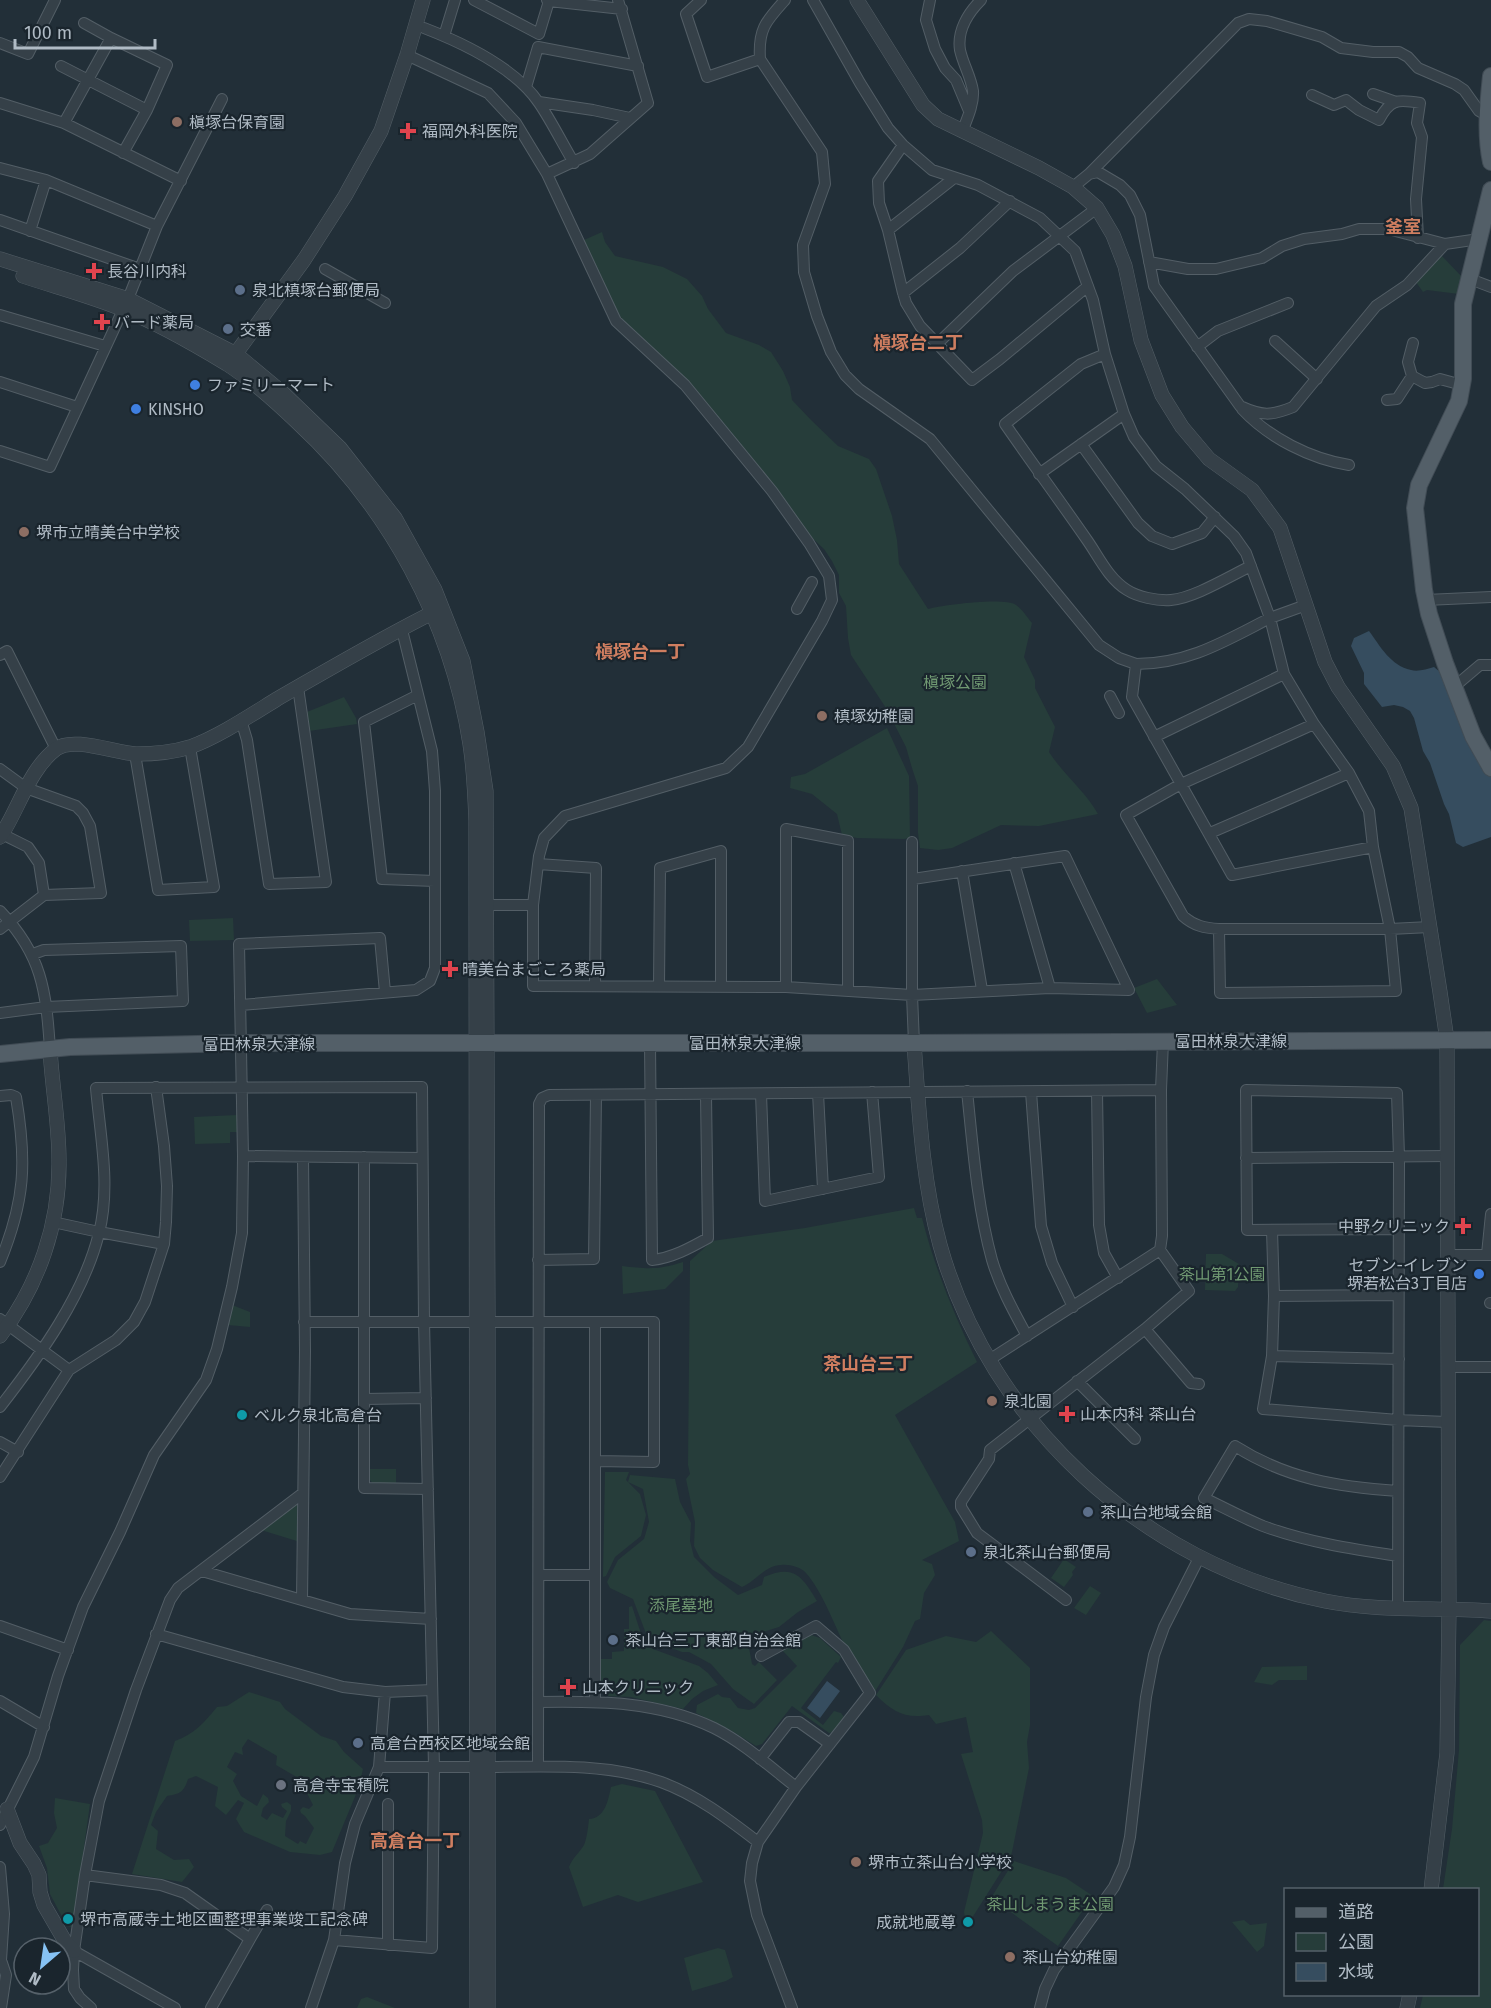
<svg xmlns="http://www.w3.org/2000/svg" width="1491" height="2008" font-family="'Fira Sans','Noto Sans JP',sans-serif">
  <rect width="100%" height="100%" fill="#222f38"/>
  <path fill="#263d3a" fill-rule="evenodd" d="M602 232 605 242 615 256 663 267 687 279 702 296 708 309 726 333 759 345 771 352 783 371 790 387 792 400 811 420 838 446 869 459 876 469 892 516 897 540 899 564 928 609C944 605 1004 597 1016 605 1022 609 1027 617 1032 623L1024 657 1035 680V688L1055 727 1049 752C1063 774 1086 792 1098 814L1039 826 1001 825 952 848 938 850 920 848 918 833V786L912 768 906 747 886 708 851 655 848 638 846 606 839 593V575L832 561 824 549 810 536 781 498 625 324 617 313 584 240Z
    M1441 255 1463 278 1459 294 1427 290 1423 292 1416 282Z
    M344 697 356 718 357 724 309 731 307 712Z
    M887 728 909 776 910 838 904 839 857 838 842 835 837 814 812 794 790 788 791 777 805 774Z
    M233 918 234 940 190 941 189 920Z
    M1157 979 1177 1005 1147 1013 1134 988Z
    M237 1115 238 1132H230V1143L195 1144 194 1117Z
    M914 1208 917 1218H922C935 1269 954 1315 977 1362L895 1415 955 1522 959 1541 922 1560 932 1564 935 1575 924 1593 920 1619 915 1621 903 1647 874 1693C864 1678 853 1662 845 1646 834 1624 822 1591 806 1573 801 1567 789 1564 781 1565 764 1566 756 1581 742 1587L713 1570 700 1558 694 1546 695 1522 686 1479 690 1474 688 1465 690 1261 712 1241 805 1228Z
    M1206 1254H1222L1239 1264 1238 1287 1235 1291 1205 1290Z
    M683 1262V1271L665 1289 623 1294 622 1266C648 1269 658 1270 683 1262Z
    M232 1305 250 1312V1327L228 1325Z
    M369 1469H396V1484H373L370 1480Z
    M605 1472H629L626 1480 640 1494 646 1515 641 1536 615 1557 606 1576 603 1577Z
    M630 1475 675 1479 680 1502 691 1523 690 1541 694 1557 714 1577 738 1595 762 1585 764 1577C794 1564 802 1576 817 1601L798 1612 779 1627 747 1637 752 1664 755 1666 759 1662 777 1680 754 1704 733 1689 711 1664 689 1652H682L648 1639 633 1599 610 1588 607 1582 618 1560 644 1539 649 1522 643 1489 628 1482Z
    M296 1504 298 1505 300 1542 261 1530Z
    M1064 1559 1076 1567 1072 1572 1073 1575 1064 1587 1051 1578Z
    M1090 1586 1101 1593 1086 1615 1074 1608Z
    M632 1606 645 1646 699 1666 708 1673 718 1685 703 1691 692 1699 683 1709 631 1697 607 1696 601 1689V1659H612V1652L624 1651V1629H629V1607Z
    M1484 1620 1491 1621V2008H1420L1423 1995 1478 1994V1890L1443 1889 1452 1829 1459 1750 1460 1645Z
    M991 1631 1030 1668V1725L1027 1742 1029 1768 1012 1852 1010 1858 972 1918 965 1917 964 1912 983 1833 982 1820 961 1754 973 1752 966 1717 936 1724 929 1715C905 1719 893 1712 876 1695L906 1650 946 1636 976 1642Z
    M811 1635 820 1638 841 1657 838 1663 836 1662 801 1708 823 1725 834 1711 841 1713 844 1717 833 1732 829 1733 792 1706 762 1744 756 1746 732 1731 696 1713 697 1705 718 1694 722 1697 730 1698 738 1708 749 1710 755 1708 797 1666 782 1650Z
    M1307 1666V1680H1279L1272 1685 1254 1682 1262 1667Z
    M249 1692 280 1702 285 1709 321 1736 336 1741 344 1752 363 1769 359 1787 332 1852 320 1855 290 1852 244 1832 236 1819 244 1803 238 1800 226 1815 215 1806 218 1787 196 1776 188 1779C184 1792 180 1794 167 1796L156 1812 151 1825 158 1831 156 1849 174 1860 189 1859 194 1867 182 1882 132 1874 175 1741C194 1734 204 1723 217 1707L227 1706ZM248 1739 277 1756 276 1765 300 1779V1787L307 1793 313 1805 309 1809 303 1807 300 1810 301 1813 305 1816 314 1828 306 1844 300 1841 298 1844 285 1836 286 1821 291 1811V1805L287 1802 281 1804 282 1807 287 1811 283 1818 272 1813 267 1820 261 1816 263 1808 269 1802 268 1798 263 1794 257 1806 241 1796 233 1781 237 1774 227 1767 235 1752 243 1755 242 1748Z
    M622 1784 655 1791 703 1882 638 1902 618 1895 583 1907 569 1867C573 1857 580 1852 584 1845 587 1838 588 1828 589 1819 605 1818 608 1801 611 1787Z
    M55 1798 90 1804 73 1926 71 1927 67 1926 50 1894 47 1868 39 1846 48 1843 57 1828 54 1813Z
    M1014 1861 1066 1878 1093 1896 1058 1946 991 1898Z
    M1244 1920 1250 1925 1267 1923 1264 1946 1257 1952 1232 1922Z
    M718 1948 725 1950 733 1977 726 1981 692 1991 684 1958Z
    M367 1997 395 2008H357L361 1999Z"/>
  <path fill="#364d5f" d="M1369 631C1380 646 1391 666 1411 670 1418 672 1427 669 1434 667L1440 672 1479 759 1491 776V837L1463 847 1456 843 1449 814 1444 804 1430 763 1423 751 1414 718 1410 711 1403 707 1394 705 1382 707 1364 684V673L1351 646 1354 638Z
    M827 1681 840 1691 820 1718 807 1708Z"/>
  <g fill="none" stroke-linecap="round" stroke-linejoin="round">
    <defs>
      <path id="minor" d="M474 0 539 34 549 1 547 0
        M701 0 686 14 707 77 760 59
        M785 0C766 21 758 29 760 59L822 152 825 184 803 245 804 272 817 316 831 352 845 375 859 389 930 439 1099 645 1119 658 1136 664
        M813 0 860 83 888 128 903 145 932 170 978 185 1040 218 1075 251 1093 300 1105 354 1124 414 1134 437 1156 466 1185 489 1234 536 1246 553 1270 618 1306 605
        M930 0 926 20 935 49 945 68 956 80 969 111
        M549 1 622 9
        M84 23 111 38
        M424 28C463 43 515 68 539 103 552 122 562 143 574 163
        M444 36 455 0
        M0 43 28 54 55 0
        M407 55 488 93 516 123 547 174 616 321 685 385 772 491 809 543 829 576 832 600 822 621 748 747 726 768 565 816 544 838 539 856 533 905V986L786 987 912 995 1050 988 1129 990 1065 856 913 879
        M61 66 147 110 123 153
        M526 87 538 47 638 66
        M1373 94 1396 102
        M1312 95 1334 105 1346 100 1359 110 1379 120C1390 99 1398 99 1420 103L1417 123 1422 137 1416 199 1418 238
        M539 102 593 110 630 118
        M0 103 64 123 181 181
        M64 123 111 38 167 65 147 110
        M962 132C967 119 974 104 973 91 971 77 963 64 960 50 957 31 968 13 981 0
        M903 145 878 181 879 203 888 230 903 293 906 303 920 326 972 380 1000 359 1088 286
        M0 168 46 180 157 226
        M547 174 590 154 648 103 618 0
        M1089 174 1238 23 1249 19 1267 21 1322 37 1341 48 1373 52H1399L1408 57 1418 68 1455 84 1464 90 1479 111 1488 116
        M1073 187 1089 174 1098 172 1120 185 1130 195 1140 215 1154 286 1240 406C1262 416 1271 416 1293 407L1376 306 1407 285 1445 244 1479 239
        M0 220 140 269
        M888 230 954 178
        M30 231 46 180
        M1149 262 1188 269H1216L1262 258 1282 246 1304 239 1342 234 1359 229H1388L1445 244
        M325 269 385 303
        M1470 279 1491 287
        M903 293 960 248 1010 201
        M0 315 105 346
        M1275 341 1317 379
        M936 345 1013 271 1097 208
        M1197 347 1218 331 1288 303
        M1105 354 1081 364 1005 424C1032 463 1060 501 1087 540 1099 557 1108 578 1127 590 1138 597 1157 601 1171 600 1194 598 1228 577 1251 566
        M1412 376 1425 383 1432 382 1440 379 1462 385
        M0 382 77 407
        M1387 400 1397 399 1412 376 1408 362 1413 343
        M1242 409C1269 438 1311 459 1349 465
        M1081 444 1138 523 1152 536 1172 544 1202 533 1215 517
        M0 451 50 467 128 299 157 226 222 99
        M1039 474 1124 414
        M1426 600 1491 597
        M797 609 812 582
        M0 655 7 651 56 749
        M1454 687 1480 665H1491
        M418 695 364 722 382 879 435 881
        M1110 696 1119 713
        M241 720 247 740 269 884 326 882 298 687
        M1314 724 1284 674 1270 618C1225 641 1188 664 1136 664L1132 697 1232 875 1373 847
        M1154 737 1284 674
        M135 754 158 890 214 887 190 747
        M0 769 26 788 76 806 83 813 90 826 101 893 44 895 0 929
        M1210 833 1349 773
        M2 834 28 847 39 863 44 895
        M912 842V995L914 1043
        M1014 863 1050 988
        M538 864 596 868 595 986
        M962 871 982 990
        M487 905H533
        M0 911C42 955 46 990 50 1049
        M1219 929 1220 993 1396 991 1390 929 1373 847 1369 811 1349 773 1314 724 1181 784 1126 815 1183 916C1194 926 1205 928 1219 929H1390L1430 927
        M659 986 660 868 721 851V987
        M786 987V829L848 841V990
        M241 1005 416 990 430 981 435 968V791L432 751 402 630
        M0 1013 46 1007 183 1001 181 946 44 950 33 954
        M650 1043 652 1260C672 1258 690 1248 708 1238L706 1095
        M967 1091C973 1148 977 1205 992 1260 1000 1287 1014 1312 1027 1336
        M1097 1091 1099 1225 1104 1253 1118 1278
        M1031 1092 1041 1226 1052 1263 1073 1307
        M818 1093 823 1189
        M761 1094 765 1201 879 1177 872 1092
        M0 1096 11 1095 16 1097C27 1162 25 1201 0 1262
        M243 1156 422 1158
        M364 1157V1488L428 1489
        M1246 1158 1447 1156
        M53 1222 99 1232 164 1244
        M1272 1230 1274 1296 1272 1356 1263 1409 1398 1420 1447 1422
        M1487 1254 1491 1214
        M1447 1255H1491
        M538 1260 594 1259 596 1095
        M1274 1296 1398 1295
        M1490 1303H1491
        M0 1319 69 1370
        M304 1322H654V1462L596 1461
        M595 1322V1701
        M1145 1329 1191 1383 1199 1384
        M1272 1356 1399 1359
        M989 1360 1160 1250 1162 1236 1161 1090 1163 1041
        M1448 1367H1491
        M1077 1381 1135 1439
        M364 1399 426 1398
        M0 1407C39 1357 84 1295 99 1233 111 1186 100 1135 96 1088L422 1087 424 1321 434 1767 432 1948 334 1940
        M0 1442 18 1452
        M0 1477 69 1370 116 1340 134 1322 145 1302 164 1244 166 1222 167 1186 164 1146 156 1087
        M1398 1556C1352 1549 1306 1542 1263 1526 1243 1518 1223 1507 1204 1498L1235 1446C1287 1479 1338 1487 1398 1491
        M202 1571 350 1614 431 1619
        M539 1575H594
        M302 1600 305 1351 303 1157
        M1066 1600 977 1533 961 1507V1502L989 1459 990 1450 1145 1329 1189 1291 1160 1250
        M1398 1609 1399 1157 1397 1093 1246 1090 1247 1230 1399 1229
        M0 1626 68 1650
        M156 1634 343 1687 385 1692 432 1690
        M761 1656 816 1626 844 1650 870 1693 796 1787 758 1842 752 1863 750 1881 757 1915 792 2008
        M0 1701 44 1727
        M538 1702C599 1701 658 1701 714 1728 744 1743 770 1767 796 1787
        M760 1759 789 1722H799L830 1744
        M538 1766 539 1104 542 1098 549 1095 1161 1090
        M379 1767 385 1692
        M0 1825 34 1757 58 1676 83 1607 120 1532 154 1455 206 1380 217 1349 232 1287 242 1233 243 1156 239 944 380 938 385 992
        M0 1867 4 1914 1 1960 6 1975 1 2008
        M85 1875 161 1885 185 1893 250 1939 211 2008
        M250 1939 267 1910
        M388 1945V1804
        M74 1951 175 2008
        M91 2008 80 1998 74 1989 73 1970 74 1951 85 1875 99 1801 136 1690 170 1600 178 1588 303 1493
        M311 2008 334 1940 345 1863 355 1824 379 1767C419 1767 458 1767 498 1767 552 1766 609 1764 661 1782 697 1795 728 1819 758 1842
        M1040 2008 1045 1989 1054 1970 1114 1887 1124 1865 1130 1837 1146 1697 1154 1655 1164 1627 1199 1558"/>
      <path id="tertiary" d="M857 0 923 105 938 119 1039 168 1073 187 1097 208 1113 235 1125 266 1141 340 1162 395 1182 427 1209 459 1252 490 1280 528 1325 662 1338 687 1393 766 1411 808 1440 992 1447 1040 1449 1610 1447 1753 1431 1890
        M0 259 128 299 236 354 284 394 340 448 395 518 435 590 463 661 477 732 486 791 488 1321V2008
        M23 276C56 287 90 296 122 309 158 323 194 344 227 364 252 380 275 401 297 422 388 506 451 621 470 744 474 770 475 795 476 821L477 2008
        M231 360 304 260 345 196 381 131 407 55 423 0
        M0 837C18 811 29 769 56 749 73 736 115 753 136 754 152 754 174 752 190 747 218 737 251 715 277 699 331 668 385 636 440 609
        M914 1043C919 1111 922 1179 940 1245 989 1422 1145 1565 1325 1601 1380 1612 1435 1607 1491 1611
        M0 1336C39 1285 60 1223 59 1160 59 1123 52 1086 50 1049
        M7 1809 20 1843 34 1864 39 1875 40 1892 44 1905 66 1943 74 1951
        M1407 2008 1410 1994"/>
      <path id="primary" d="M1491 76C1488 104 1485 134 1491 162
        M1491 190 1463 304V379L1459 401 1419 485 1415 508 1424 590 1429 614 1445 663 1473 736 1491 768
        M0 1054 70 1047 240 1043H914L1491 1040"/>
    </defs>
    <use href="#minor" stroke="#535e66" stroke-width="12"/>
    <use href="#tertiary" stroke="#535e66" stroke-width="15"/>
    <use href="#primary" stroke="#414c55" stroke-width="18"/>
    <use href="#minor" stroke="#354048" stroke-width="10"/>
    <use href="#tertiary" stroke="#354048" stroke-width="14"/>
    <use href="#primary" stroke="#535f68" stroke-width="16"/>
  </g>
  <g fill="#8d6e63" stroke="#1a252d" stroke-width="2">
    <circle cx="177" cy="122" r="6"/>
    <circle cx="24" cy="532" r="6"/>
    <circle cx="822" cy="716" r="6"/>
    <circle cx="992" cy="1401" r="6"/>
    <circle cx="856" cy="1862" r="6"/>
    <circle cx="1010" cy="1957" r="6"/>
  </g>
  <g fill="#e0444e" stroke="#1a252d" stroke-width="2">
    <path d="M405 122h6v6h6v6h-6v6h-6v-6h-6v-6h6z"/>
    <path d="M91 262h6v6h6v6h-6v6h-6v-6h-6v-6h6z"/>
    <path d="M99 313h6v6h6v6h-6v6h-6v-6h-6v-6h6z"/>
    <path d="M447 960h6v6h6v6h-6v6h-6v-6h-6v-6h6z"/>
    <path d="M1460 1217h6v6h6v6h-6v6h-6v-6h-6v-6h6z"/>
    <path d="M1064 1405h6v6h6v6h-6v6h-6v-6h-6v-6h6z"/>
    <path d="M565 1678h6v6h6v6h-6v6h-6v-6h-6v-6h6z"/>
  </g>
  <g fill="#5c6f8a" stroke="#1a252d" stroke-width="2">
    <circle cx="240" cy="290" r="6"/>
    <circle cx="228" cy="329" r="6"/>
    <circle cx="1088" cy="1512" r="6"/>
    <circle cx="971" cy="1552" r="6"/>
    <circle cx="613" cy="1640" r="6"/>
    <circle cx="358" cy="1743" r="6"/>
  </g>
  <g fill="#3f7fe0" stroke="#1a252d" stroke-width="2">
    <circle cx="195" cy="385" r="6"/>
    <circle cx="136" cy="409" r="6"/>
    <circle cx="1479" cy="1274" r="6"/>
  </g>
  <g fill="#0f9aa8" stroke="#1a252d" stroke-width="2">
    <circle cx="242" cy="1415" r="6"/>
    <circle cx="68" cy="1919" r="6"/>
    <circle cx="968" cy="1922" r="6"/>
  </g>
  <circle fill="#6b7280" stroke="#1a252d" stroke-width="2" cx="281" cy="1785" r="6"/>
  <g text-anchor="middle" stroke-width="4.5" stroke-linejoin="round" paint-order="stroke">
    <g font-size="16" fill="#b0bbc5" stroke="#1a252d" text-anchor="start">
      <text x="189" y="128">槇塚台保育園</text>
      <text x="422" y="137">福岡外科医院</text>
      <text x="107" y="277">長谷川内科</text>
      <text x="252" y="296">泉北槙塚台郵便局</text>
      <text x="114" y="328">バード薬局</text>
      <text x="240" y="335">交番</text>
      <text x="207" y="391">ファミリーマート</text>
      <text x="148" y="415">KINSHO</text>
      <text x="36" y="538">堺市立晴美台中学校</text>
      <text x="834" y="722">槙塚幼稚園</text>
      <text x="462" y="975">晴美台まごころ薬局</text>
      <text x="1450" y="1232" text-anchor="end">中野クリニック</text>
      <text x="1467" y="1271" text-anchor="end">セブン-イレブン<tspan x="1467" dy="18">堺若松台3丁目店</tspan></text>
      <text x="1004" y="1407">泉北園</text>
      <text x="1080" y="1420">山本内科 茶山台</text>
      <text x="254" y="1421">ベルク泉北高倉台</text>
      <text x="1100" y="1518">茶山台地域会館</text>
      <text x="983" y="1558">泉北茶山台郵便局</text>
      <text x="625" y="1646">茶山台三丁東部自治会館</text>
      <text x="582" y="1693">山本クリニック</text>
      <text x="370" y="1749">高倉台西校区地域会館</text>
      <text x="293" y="1791">高倉寺宝積院</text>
      <text x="868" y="1868">堺市立茶山台小学校</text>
      <text x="80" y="1925">堺市高蔵寺土地区画整理事業竣工記念碑</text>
      <text x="956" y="1928" text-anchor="end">成就地蔵尊</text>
      <text x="1022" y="1963">茶山台幼稚園</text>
    </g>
    <g font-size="16" fill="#709972" stroke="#1a252d">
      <text x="955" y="688">槇塚公園</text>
      <text x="1222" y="1280">茶山第1公園</text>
      <text x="681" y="1611">添尾墓地</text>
      <text x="1050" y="1910">茶山しまうま公園</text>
    </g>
    <g font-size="16" fill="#b0bbc5" stroke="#1a252d">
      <text x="1231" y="1047">富田林泉大津線</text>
      <text x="745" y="1049">富田林泉大津線</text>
      <text x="259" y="1050">富田林泉大津線</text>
    </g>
    <g font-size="18" font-weight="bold" fill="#cf7e60" stroke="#1a252d">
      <text x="1403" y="233">釜室</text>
      <text x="918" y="349">槇塚台二丁</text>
      <text x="640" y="658">槇塚台一丁</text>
      <text x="868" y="1370">茶山台三丁</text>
      <text x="415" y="1847">高倉台一丁</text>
    </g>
  </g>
  <rect x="1284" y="1888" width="195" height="108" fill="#1a252d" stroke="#56616a" stroke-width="1.5"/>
  <rect x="1296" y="1908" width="30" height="9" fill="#535f68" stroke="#56616a" stroke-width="1.5"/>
  <text x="1338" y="1918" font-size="18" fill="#b0bbc5">道路</text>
  <rect x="1296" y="1933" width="30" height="18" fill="#263d3a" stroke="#56616a" stroke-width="1.5"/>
  <text x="1338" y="1948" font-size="18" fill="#b0bbc5">公園</text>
  <rect x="1296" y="1963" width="30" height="18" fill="#364d5f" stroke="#56616a" stroke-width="1.5"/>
  <text x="1338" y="1978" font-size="18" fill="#b0bbc5">水域</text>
  <g transform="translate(42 1966) rotate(209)"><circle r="28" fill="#1a252d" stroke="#56616a" stroke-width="1.5"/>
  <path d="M0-4.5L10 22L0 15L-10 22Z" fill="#86c2f4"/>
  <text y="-9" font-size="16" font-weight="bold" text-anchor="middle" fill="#b0bbc5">N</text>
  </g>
  <path d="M15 39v9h140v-9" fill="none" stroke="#b0bbc5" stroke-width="3"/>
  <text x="24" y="39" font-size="18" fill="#b0bbc5" stroke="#1a252d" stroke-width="4.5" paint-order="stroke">100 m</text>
</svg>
